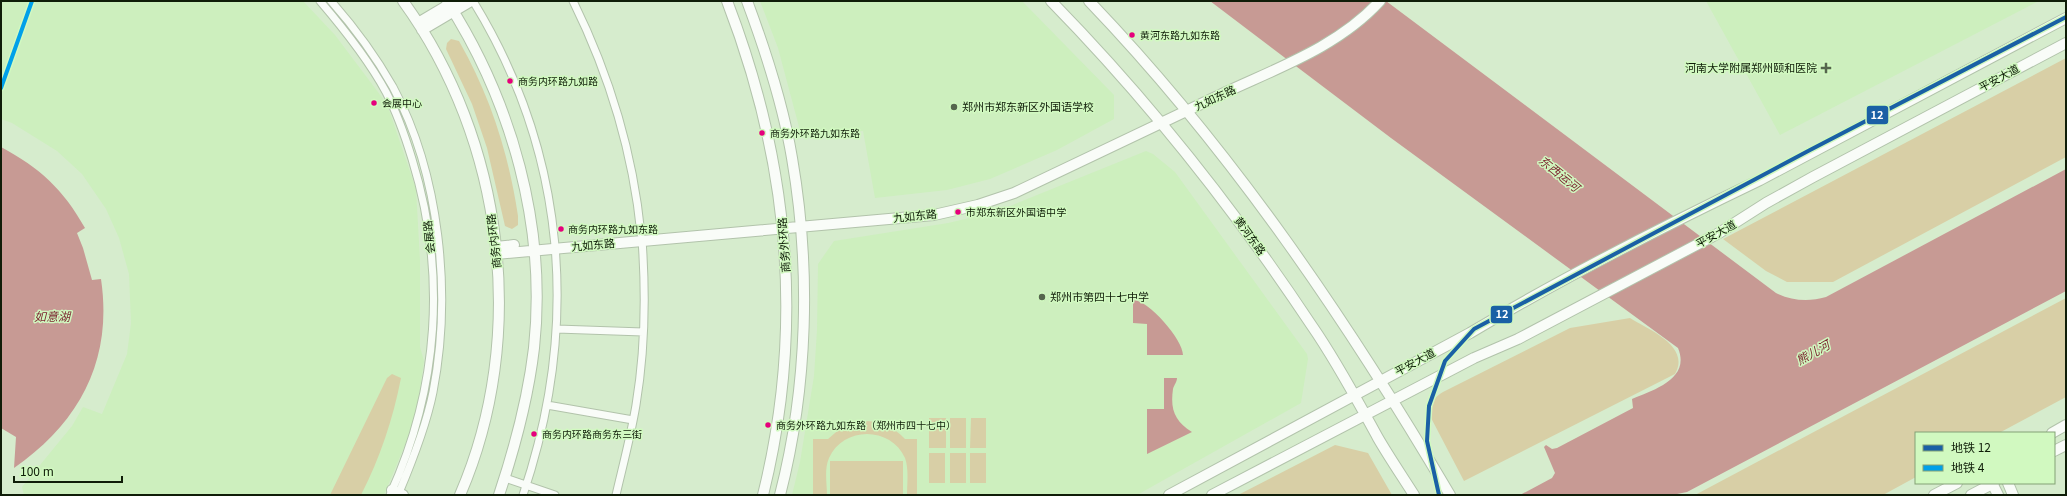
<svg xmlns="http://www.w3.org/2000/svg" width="2067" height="496" font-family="Georgia,'Noto Sans SC',serif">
  <rect width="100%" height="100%" fill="#d6eccd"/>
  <path fill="#cdefbe" d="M1 1H303L335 35 387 104 416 189 420 260V347L424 361 418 403 410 433 384 495H24L22 487 72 426 83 407 102 414 127 354 131 323 129 274 119 238 106 209 82 174 57 151 12 123 1 119Z
    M760 1H1022L1114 95V119L1057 150 990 179 947 190 875 198 863 131 802 138 778 48Z
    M1706 1H2039L1780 135Z
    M1146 151 1153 154 1175 172 1307 354 1308 359 1301 403 1137 495H792L800 462 814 376 817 330 818 264 834 241 948 223 995 212Z"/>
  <path fill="#d8cfa6" d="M451 39 459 41C490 95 509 155 518 216V225L512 229 505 226 487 148 472 104 446 49 447 43Z
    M2066 58V157L1833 282H1787L1766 271 1723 239Z
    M2066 298V397L1999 433H1916V477L1883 495H1695Z
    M1630 318C1649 330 1691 346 1675 374L1464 481 1430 416C1430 403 1432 399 1443 392L1570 328Z
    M392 374 401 378C393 419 380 458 361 495H330L387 378Z
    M929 418H946V448H929Z
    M950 418H966V448H950Z
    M971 418H986V448H970Z
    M860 421C879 420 893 426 905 439H917V495H907C907 484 909 469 905 458 891 426 843 426 829 458 824 469 827 484 827 495H813V439H828L842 427Z
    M1335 445 1368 453 1392 495H1238Z
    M929 453H945V483H929Z
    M950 453H966V483H950Z
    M970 453H986V483H970Z
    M830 461H903V495H830Z"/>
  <path fill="#c79a94" d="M1210 1H1386L1776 293C1792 301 1809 302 1826 297L2066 169V291L1687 492 1672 495H1520L1552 478 1555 473 1544 447 1546 445 1552 449 1557 448 1633 408 1632 399C1653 390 1691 379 1678 348L1391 138Z
    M1 147C40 168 63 189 85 228L77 233 83 248 92 280 101 279C113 360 80 422 14 468L16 437 1 428Z
    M1133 300C1149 300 1183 340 1183 355H1147V324L1133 323Z
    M1164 378H1177C1177 382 1174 385 1173 389 1170 410 1175 421 1192 432L1147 454V409H1164Z"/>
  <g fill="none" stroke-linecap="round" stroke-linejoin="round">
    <defs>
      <path id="street" d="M320 1C344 29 368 59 386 92 397 113 405 136 412 159 447 272 439 388 390 495
        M331 1C354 27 376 57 393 87 440 175 452 294 433 392 426 427 412 462 398 495
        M473 1C567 154 580 326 523 495
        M573 1C609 74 633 153 641 234
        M557 329 643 332
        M547 405 633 420
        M505 478 555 495
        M616 495C623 465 631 435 636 405 645 351 646 295 642 240"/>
      <path id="secondary" d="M403 1C504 140 529 336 460 495
        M447 1C512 102 547 227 534 348 528 399 515 447 499 495
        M727 1C789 162 805 326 763 495
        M747 1C766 52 783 104 792 158 811 268 808 386 780 495
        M1051 1C1149 101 1235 210 1312 326 1337 362 1357 400 1378 438 1389 457 1402 476 1414 495
        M1089 1C1231 149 1346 319 1450 495
        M418 23 455 1
        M422 30 471 1
        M496 247 514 245
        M496 254 934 215 978 205 1014 193C1083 160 1152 127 1222 94 1277 68 1338 47 1380 1
        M2052 433 2066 425
        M2054 451 2066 445
        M1992 483 1998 495
        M2008 483 2013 495
        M392 490 403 495
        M1169 495 1470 333C1564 277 1662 227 1760 180L2066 18
        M1212 495 1474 358 1518 339 1719 233 1766 203 1813 177 2066 43
        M1934 495 1957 483
        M1971 495 1994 483"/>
    </defs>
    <use href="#street" stroke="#b2c3ab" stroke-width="9"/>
    <use href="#secondary" stroke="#b2c3ab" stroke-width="12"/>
    <use href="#street" stroke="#f9fcf8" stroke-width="7"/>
    <use href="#secondary" stroke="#f9fcf8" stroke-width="10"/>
    <defs>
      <path id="metro-1" d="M1439 495 1427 441 1429 406 1445 361 1474 329 1810 150 2066 17"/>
      <path id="metro-2" d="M1 88 32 1"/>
    </defs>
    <use href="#metro-1" stroke="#d1f9c0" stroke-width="7"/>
    <use href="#metro-2" stroke="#d1f9c0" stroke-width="7"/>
    <use href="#metro-1" stroke="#1a60a5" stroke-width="4"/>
    <use href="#metro-2" stroke="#00a0e9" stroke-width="4"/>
  </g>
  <g fill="#e5007d" stroke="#d1f9c0" stroke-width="1.5">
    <circle cx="1132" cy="35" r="3.5"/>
    <circle cx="510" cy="81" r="3.5"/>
    <circle cx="374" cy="103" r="3.5"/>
    <circle cx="762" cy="133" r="3.5"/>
    <circle cx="958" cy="212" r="3.5"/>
    <circle cx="561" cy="229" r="3.5"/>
    <circle cx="768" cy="425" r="3.5"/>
    <circle cx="534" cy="434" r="3.5"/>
  </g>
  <g fill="#55654d" stroke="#d1f9c0" stroke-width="1.5">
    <path d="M1824 62h4v4h4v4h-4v4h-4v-4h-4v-4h4z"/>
    <circle cx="954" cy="107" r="4"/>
    <circle cx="1042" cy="297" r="4"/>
  </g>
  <g text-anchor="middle" stroke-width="3" stroke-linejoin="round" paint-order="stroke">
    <g font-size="10" fill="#0f1d08" stroke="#d1f9c0" text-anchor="start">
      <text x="1140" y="39">黄河东路九如东路</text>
      <text x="518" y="85">商务内环路九如路</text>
      <text x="382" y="107">会展中心</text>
      <text x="770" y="137">商务外环路九如东路</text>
      <text x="966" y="216">市郑东新区外国语中学</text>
      <text x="568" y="233">商务内环路九如东路</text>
      <text x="776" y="429">商务外环路九如东路（郑州市四十七中）</text>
      <text x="542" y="438">商务内环路商务东三街</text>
    </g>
    <g font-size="11" fill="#0f1d08" stroke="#d1f9c0" text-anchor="start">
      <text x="1817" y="72" text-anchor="end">河南大学附属郑州颐和医院</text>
      <text x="962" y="111">郑州市郑东新区外国语学校</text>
      <text x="1050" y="301">郑州市第四十七中学</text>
    </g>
    <g font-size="11" fill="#0f1d08" stroke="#d1f9c0">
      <text transform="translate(1999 78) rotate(-28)" y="4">平安大道</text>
      <text transform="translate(1215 98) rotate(-25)" y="4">九如东路</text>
      <text transform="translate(915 216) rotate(-6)" y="4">九如东路</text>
      <text transform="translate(1716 234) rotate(-29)" y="4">平安大道</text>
      <text transform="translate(1250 236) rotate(54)" y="4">黄河东路</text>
      <text transform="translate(429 237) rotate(-96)" y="4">会展路</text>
      <text transform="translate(494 241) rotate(-97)" y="4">商务内环路</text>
      <text transform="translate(593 245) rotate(-5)" y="4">九如东路</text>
      <text transform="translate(784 245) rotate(-94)" y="4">商务外环路</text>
      <text transform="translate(1415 362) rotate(-28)" y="4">平安大道</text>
    </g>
    <g font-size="12" font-style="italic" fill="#7c2430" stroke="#d1f9c0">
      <text transform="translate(1559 174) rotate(39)" y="4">东西运河</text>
      <text x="52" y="321">如意湖</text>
      <text transform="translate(1813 353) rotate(-29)" y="4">熊儿河</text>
    </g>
  </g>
  <g stroke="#d1f9c0" stroke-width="1.5">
    <rect x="1866" y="105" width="23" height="20" rx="4" fill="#1a60a5"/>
    <rect x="1490" y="305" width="23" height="19" rx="4" fill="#1a60a5"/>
  </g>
  <g font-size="11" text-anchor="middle" font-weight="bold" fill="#fff">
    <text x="1877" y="119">12</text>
    <text x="1502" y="318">12</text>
  </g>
  <rect width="2067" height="496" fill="none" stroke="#0f1d08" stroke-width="4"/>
  <rect x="1915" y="432" width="140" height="52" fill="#d1f9c0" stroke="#83a176"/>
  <rect x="1923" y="445" width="20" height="6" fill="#1a60a5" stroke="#83a176"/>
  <text x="1951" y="452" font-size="12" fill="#0f1d08">地铁 12</text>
  <rect x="1923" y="465" width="20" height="6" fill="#00a0e9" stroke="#83a176"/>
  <text x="1951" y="472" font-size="12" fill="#0f1d08">地铁 4</text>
  <path d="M14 476v6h108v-6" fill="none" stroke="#0f1d08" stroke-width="2"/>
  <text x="20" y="476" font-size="12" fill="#0f1d08" stroke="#d1f9c0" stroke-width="3" paint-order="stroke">100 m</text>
</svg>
